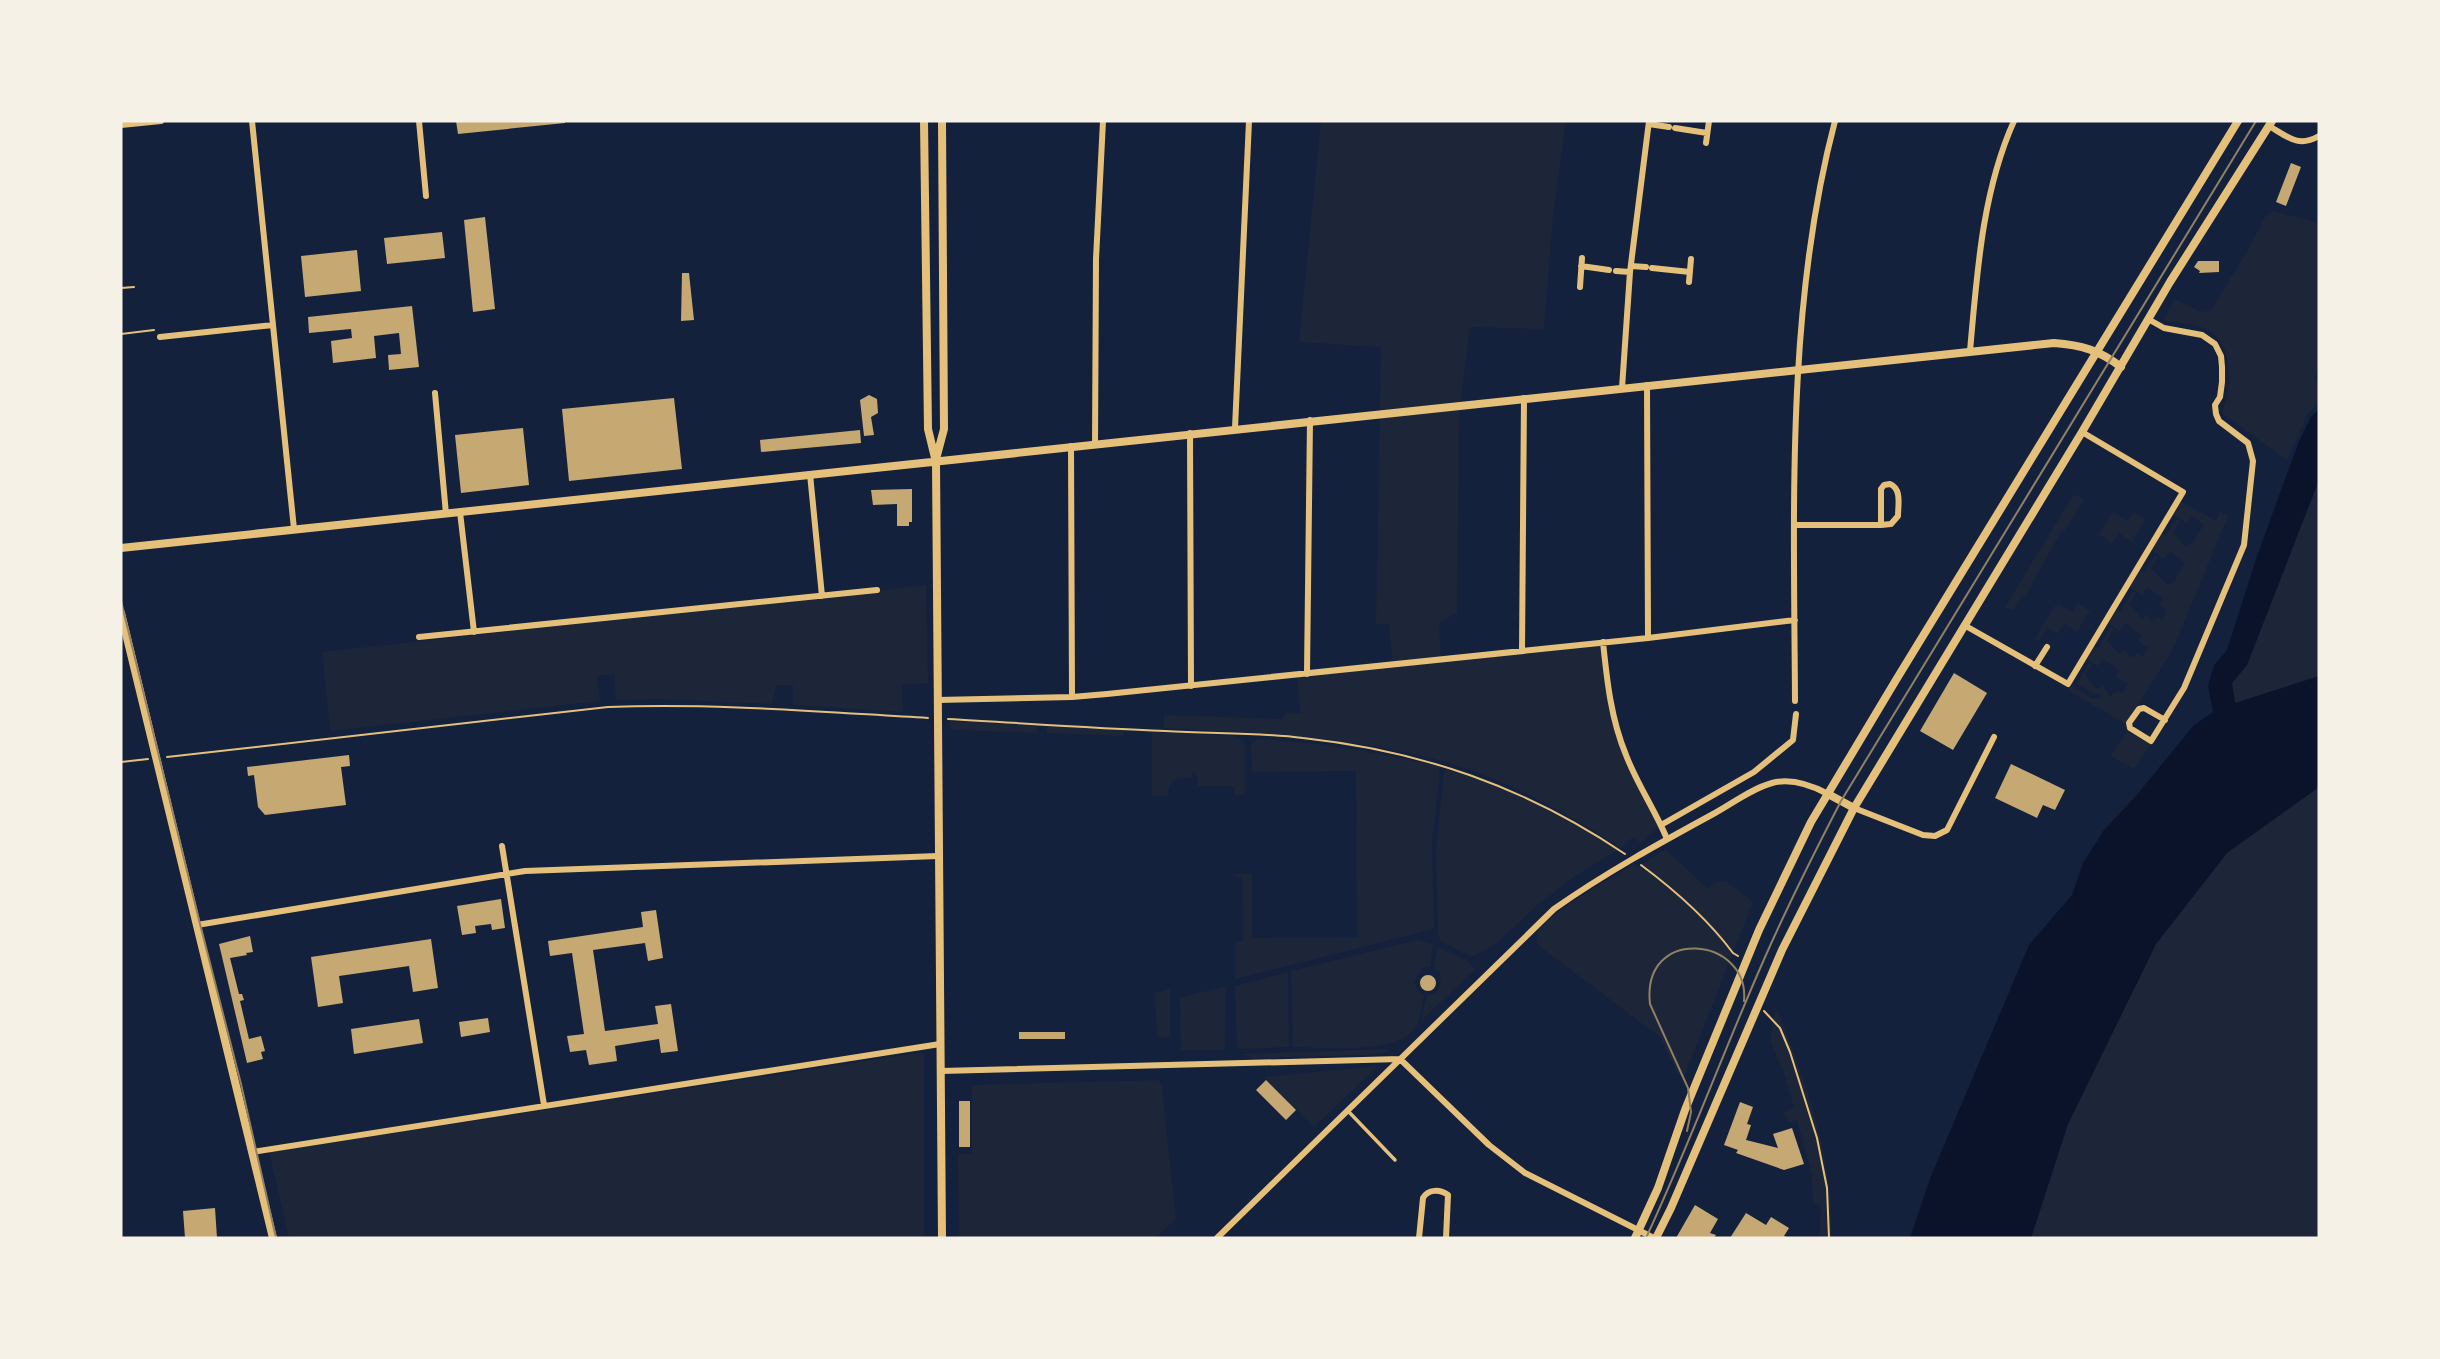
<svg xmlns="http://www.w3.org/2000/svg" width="2440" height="1359" font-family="'DM Sans',sans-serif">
  <rect width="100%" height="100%" fill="#14213d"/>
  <path fill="#1d2539" d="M1321 121H1566L1553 216 1544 329 1470 327 1459 416 1457 613 1439 623 1441 660 1603 642 1619 736 1661 825 1641 843 1633 837 1621 848C1564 811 1501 776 1434 759 1344 736 1256 733 1164 728V715L1282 719 1286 712 1300 713 1297 675 1393 665 1389 624H1376L1381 347 1299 342Z
    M2272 211 2319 223V371L2314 378 2319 382V402L2308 413 2287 460 2222 413C2231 386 2236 345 2206 329 2194 323 2175 323 2163 321L2175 299 2201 312 2211 310 2248 250 2265 217Z
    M2319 480V676L2235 704 2232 683 2247 665Z
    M2074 494 2084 500 2064 532 2062 531 2058 537 2025 597 2022 596 2013 611 2005 607Z
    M2178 500 2216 521 2220 511 2228 516 2173 649 2126 724 2069 691 2071 686 2094 699H2101L2099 694H2094L2077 684 2089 663 2092 665 2085 675 2097 689 2103 686 2110 696 2118 691 2122 694 2128 684 2116 677 2119 670 2103 659 2098 666 2084 657 2091 645 2098 648 2111 627 2114 629 2107 640 2119 654 2125 650 2130 658 2137 654 2143 657 2148 648 2138 641 2141 635 2125 623 2120 631 2105 621 2113 608 2120 612 2133 591 2136 593 2129 604 2141 618 2147 614 2152 621 2158 617 2162 620 2167 610 2160 605 2163 599 2147 587 2142 595 2127 585 2137 568 2144 573 2155 555 2158 557 2151 568 2168 585 2177 579 2176 577 2185 563 2170 551 2164 559 2149 548 2159 531 2166 536 2176 519 2180 521 2173 532 2185 547 2195 541 2194 539 2204 525 2192 516 2186 522 2170 513Z
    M2112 512 2127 521 2134 512 2146 519 2132 542 2120 534V532L2112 544 2099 534Z
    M926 585 928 683 902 685 903 712 793 705V685H776L772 704 658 699 616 700 614 674 597 676 600 701 330 731 322 652Z
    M2078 603 2090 611 2077 632 2065 625V622L2057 634 2047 628 2039 641 2035 638 2054 607 2059 604 2073 612Z
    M950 721 1037 726V733L953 730 950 729Z
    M1047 726 1124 730V736L1047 733Z
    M2127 731 2151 744 2134 769 2111 756Z
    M1152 732 1235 736 1243 741 1245 745V792L1243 794 1234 795V786H1198L1196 773 1192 772 1193 778C1178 777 1169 778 1168 796H1152Z
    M1258 739C1319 742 1378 752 1438 766L1440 774 1432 843 1434 929 1235 979V942L1243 941 1242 877H1235V874H1252V938L1357 937 1356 771 1252 772 1251 745Z
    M1447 769C1508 788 1564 816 1618 850L1575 876 1535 907 1497 943 1472 957 1442 942 1438 936 1436 850 1444 773Z
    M2319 784V1238H2031L2068 1124 2156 944 2227 853Z
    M1665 849 1708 889 1715 882 1725 881 1753 902 1684 1077 1678 1074 1660 1037 1539 946C1537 941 1536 939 1537 935 1541 918 1609 879 1626 869L1633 864 1638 867Z
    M1417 940 1433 944 1430 967 1420 968 1422 971 1418 974 1414 983 1419 992 1424 995C1422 1004 1421 1019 1416 1027 1395 1056 1325 1047 1293 1047L1291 971Z
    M1438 947 1464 959 1473 966 1474 970 1421 1021 1427 995 1437 992 1441 983 1439 976 1441 973 1433 968Z
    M1288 972 1289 1047 1237 1049 1235 986Z
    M1226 986 1225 1050H1181L1180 998Z
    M1170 989V1037L1158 1038 1154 993Z
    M1776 1008C1804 1073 1836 1167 1831 1238H1819L1821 1206 1813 1202 1812 1175 1797 1120 1788 1122 1784 1112 1794 1108 1784 1073 1771 1043 1772 1024Z
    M1386 1049 1389 1052 1368 1055 1253 1058 1240 1054Z
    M918 1053 924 1054V1238H289L269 1152Z
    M1378 1066 1314 1127 1264 1077Z
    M1159 1080 1162 1088 1176 1219 1156 1238H959L958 1154H972V1085Z"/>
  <path fill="#0b132b" d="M2319 409V480L2247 665 2232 683 2235 703 2319 676V787L2227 853 2156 944 2068 1124 2031 1238H1910L1931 1176 2029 945 2072 895 2083 863 2104 830 2135 797 2194 725 2213 712 2208 686 2214 665 2227 650 2257 556 2299 441 2311 417Z"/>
  <path fill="#c6a872" d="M456 121H565V123L458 134Z
    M2291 163 2301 167 2286 206 2276 202Z
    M485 217 495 309 473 312 464 220Z
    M442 232 445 258 387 264 384 238Z
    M357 250 361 291 305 297 301 256Z
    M2198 261H2219V272L2199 273 2200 271 2194 267Z
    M682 273H689L694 320 681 321Z
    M412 306 419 367 389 370 388 355 401 354 399 333 374 336 376 358 333 363 331 341 352 338 351 329 309 333 308 317Z
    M869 395 877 399 878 413 871 417 874 435 864 436 860 400Z
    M674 398 682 469 569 481 562 409Z
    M523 428 529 485 461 493 455 435Z
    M860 430 861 443 761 452 760 440Z
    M912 489V522H909V526H897V504L873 505 871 490Z
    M1954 673 1987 693 1953 750 1920 731Z
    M349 755 350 766 341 767 346 805 265 815 258 807 254 775 248 776 247 767Z
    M2011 764 2065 790 2055 810 2043 805 2037 818 1995 798Z
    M501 899 505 928 492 930 491 924 475 926 476 933 462 935 457 906Z
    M656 910 663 958 648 961 645 943 593 950 605 1031 658 1024 655 1006 671 1004 678 1051 661 1053 659 1039 615 1046 617 1061 589 1065 586 1050 570 1052 567 1036 584 1034 572 953 550 956 548 941 643 927 641 912Z
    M250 936 253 952 246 953 247 955 230 958 239 994H242L244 1000 240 1001 249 1039 261 1036 265 1051 261 1052 263 1059 247 1063 219 944Z
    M431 939 438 988 413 992 409 966 339 976 343 1003 318 1007 311 957Z
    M1420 983a8 8 0 1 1 16 0a8 8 0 1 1-16 0Z
    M488 1018 490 1032 461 1037 459 1022Z
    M419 1019 423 1043 354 1054 351 1029Z
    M1019 1032H1065V1039H1019Z
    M1266 1080 1296 1110 1286 1120 1256 1090Z
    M959 1101H970V1147H959Z
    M1740 1102 1753 1107 1747 1124 1751 1125 1746 1140 1778 1148 1773 1134 1792 1128 1804 1164 1784 1170 1736 1153 1738 1150 1724 1145Z
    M1695 1205 1718 1219 1710 1233 1716 1235 1714 1238H1676Z
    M215 1208 217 1238H185L183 1211Z
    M1746 1213 1766 1225 1771 1217 1789 1228 1784 1236 1789 1238H1730Z"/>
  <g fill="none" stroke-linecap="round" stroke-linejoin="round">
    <path stroke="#e5c07b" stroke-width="2" d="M121 288 134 287
      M121 334 154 330
      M948 719C1020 723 1093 728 1165 731 1211 734 1258 732 1303 738 1422 751 1526 787 1625 854
      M167 757 608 707C715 703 821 712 928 718
      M121 762 148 759
      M1641 865C1676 891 1707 918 1733 953L1738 956
      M1764 1011 1780 1028 1790 1052 1817 1138 1827 1188 1829 1238"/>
    <path stroke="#e5c07b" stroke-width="3.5" d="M1348 1111 1395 1160"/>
    <path stroke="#e5c07b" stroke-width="6" d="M252 121 294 529
      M419 121 426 196
      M1649 124 1669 127
      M121 125 161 121
      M2269 126C2288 137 2298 148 2319 136
      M1675 128 1707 133
      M1706 143 1709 121
      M1581 266 1609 270
      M1631 266 1646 267
      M1652 268 1690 272
      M1616 271 1630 272
      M1689 282 1691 259
      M1580 287 1582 258
      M2148 319 2164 328 2202 335 2215 344 2221 356 2222 367V382L2220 397 2215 405 2216 414 2219 421 2248 443 2253 461 2244 545 2184 688 2151 741 2130 728 2129 723 2139 709 2144 708 2165 720
      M160 337 273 325
      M1970 351C1977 274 1982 192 2014 121
      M1647 385 1648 638
      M1622 388 1630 272 1649 121
      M435 393 446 514
      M1235 428 1249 121
      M1190 433 1191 686
      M1095 443 1096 259 1103 121
      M1071 446 1072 697
      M810 474 822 596
      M460 512 474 632
      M1796 525H1881L1891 524 1898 516C1898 505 1902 489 1890 484L1884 485 1881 489V525
      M1964 625 2068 684 2183 492 2082 432
      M419 637 877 590
      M1603 642C1607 681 1611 719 1626 755 1637 784 1655 810 1667 839
      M1522 651 1524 398
      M2035 666 2047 647
      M1307 674 1310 420
      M937 700 1072 697 1107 694 1648 638 1795 620
      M1795 701C1794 510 1786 306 1835 121
      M1854 808 1923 835 1935 836 1947 830 1994 737
      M1661 825 1754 772 1793 740 1796 714
      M502 846 544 1105
      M197 925 525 871 938 856
      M941 1071 1400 1059 1489 1145 1525 1173 1654 1238
      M252 1152 940 1044
      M1217 1238 1554 909C1605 873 1660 843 1715 813 1733 803 1751 789 1772 783 1791 778 1811 785 1828 794
      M1419 1238 1423 1198C1428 1189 1440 1189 1448 1195L1446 1238"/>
    <path stroke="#e5c07b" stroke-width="8" d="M924 121 928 429 936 462 942 1238
      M936 459 944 429 942 121
      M121 548 2054 343C2081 345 2099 350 2121 367
      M121 613 273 1238
      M1828 794 1854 808
      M1635 1238 1658 1188 1685 1110 1759 930 1811 822 1896 680 2238 121
      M1656 1238 1671 1208 1782 950 1854 808 2082 432 2170 282 2272 121"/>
    <path stroke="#918062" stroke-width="2" d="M121 601 200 924 241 1084 276 1238
      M1687 1131 1691 1112 1688 1088 1650 1004C1641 925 1750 936 1744 1001
      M1646 1238C1688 1148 1722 1055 1762 964 1786 909 1813 855 1841 801L2256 121"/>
  </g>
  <rect width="2440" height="1359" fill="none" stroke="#f6f1e7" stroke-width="245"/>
</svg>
